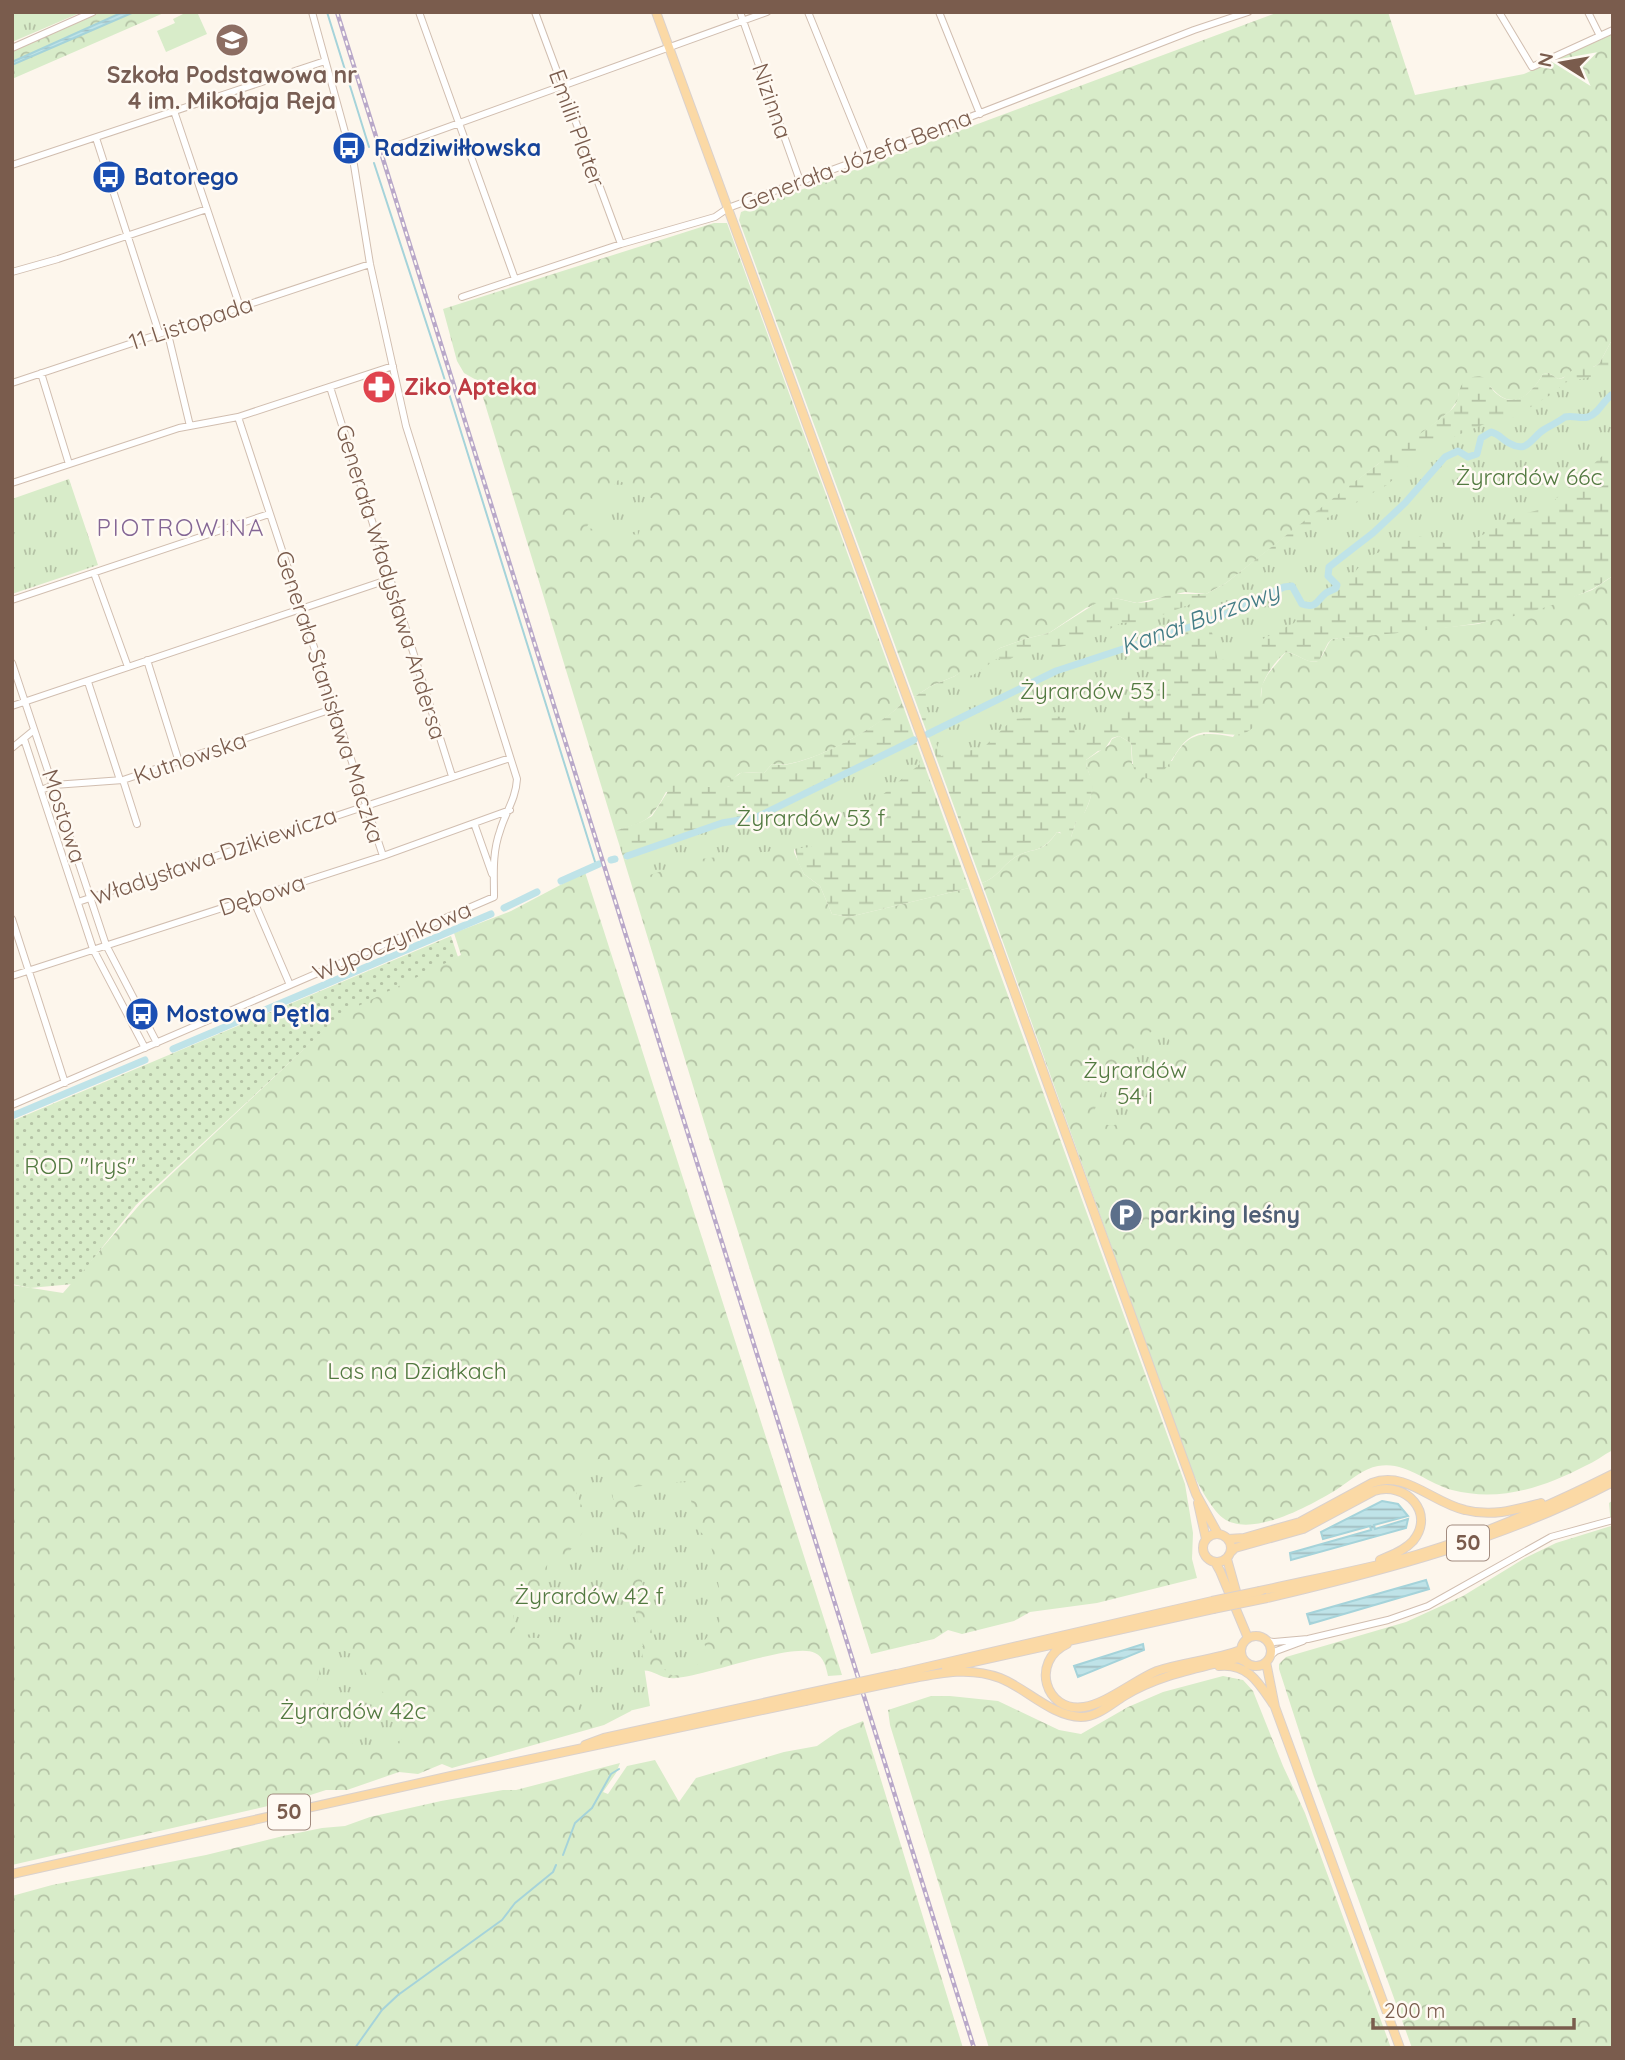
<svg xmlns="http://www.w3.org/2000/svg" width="1625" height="2060" font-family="Quicksand,sans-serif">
  <defs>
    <pattern id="forest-crowns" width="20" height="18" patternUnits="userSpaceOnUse" patternTransform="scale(1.75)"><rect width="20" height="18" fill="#d8ecc9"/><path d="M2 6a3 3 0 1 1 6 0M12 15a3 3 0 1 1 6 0" fill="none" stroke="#b4c2a5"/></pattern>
    <pattern id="wetland-marsh" width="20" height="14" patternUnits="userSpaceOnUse" patternTransform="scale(1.75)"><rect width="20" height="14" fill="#d8ecc9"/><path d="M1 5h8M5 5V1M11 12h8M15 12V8" fill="none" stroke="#b4c2a5"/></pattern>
    <pattern id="park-tufts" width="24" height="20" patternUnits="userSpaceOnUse" patternTransform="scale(1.75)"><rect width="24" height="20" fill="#d8ecc9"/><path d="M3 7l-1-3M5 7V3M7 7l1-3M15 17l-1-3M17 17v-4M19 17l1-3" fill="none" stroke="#b4c2a5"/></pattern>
    <pattern id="garden-dots" width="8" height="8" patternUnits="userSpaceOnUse" patternTransform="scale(1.75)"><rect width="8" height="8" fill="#d8ecc9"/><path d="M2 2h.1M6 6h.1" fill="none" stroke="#b4c2a5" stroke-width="1.8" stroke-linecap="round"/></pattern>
    <pattern id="water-rules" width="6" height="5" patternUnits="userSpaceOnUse" patternTransform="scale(1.75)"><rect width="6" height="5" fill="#bfe3e8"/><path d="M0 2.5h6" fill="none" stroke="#a0bbbe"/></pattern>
  </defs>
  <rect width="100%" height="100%" fill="#fdf6ec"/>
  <path fill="#d8ecc9" d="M187 12H200L198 14 207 34 166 52 157 31 175 23 173 19Z"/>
  <path fill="url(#forest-crowns)" d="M102 12H166L12 79V51Z
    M1279 12H1388L1415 95 1524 74 1613 34V338L1599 364 1593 367C1578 366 1571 376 1558 379L1549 373 1543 374C1529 398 1511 412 1490 386L1459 392 1458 400 1450 411 1409 444 1378 464 1226 583 1206 594 1185 592 1137 603 1115 598 1086 608 1049 633 1025 639 1000 648 955 676 931 686 914 697 739 220 741 212Z
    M714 223H727L902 703C883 726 801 771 772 764L764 773C745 773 739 767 730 786L721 789 666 792C650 822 647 821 615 831L478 381 464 373 457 361 443 309Z
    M1613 576V1450C1603 1455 1595 1462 1585 1466 1543 1488 1499 1502 1452 1490 1426 1483 1406 1461 1378 1466 1364 1468 1348 1482 1336 1490 1311 1505 1251 1539 1223 1518 1210 1508 1196 1480 1189 1465L982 883C997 878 1002 866 1014 858 1034 845 1040 857 1057 832L1071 837 1076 822C1086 815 1094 795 1091 782 1090 773 1086 769 1086 760L1109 745 1112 739 1119 736 1131 743 1132 764 1172 761C1187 732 1203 731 1233 737L1261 698 1262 685 1268 674 1286 652C1297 653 1312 667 1319 660 1325 654 1326 645 1332 639L1478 624 1575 596 1592 590Z
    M800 806 794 852 804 874 820 886 832 914 849 917 969 888 1185 1484 1193 1533 1192 1559 1197 1578 1097 1603 1030 1612 1014 1621 962 1634 948 1630 934 1639 871 1654 723 1184 624 860Z
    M585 872 842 1675 828 1676C826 1667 824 1657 815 1653 794 1642 706 1676 676 1678 657 1680 654 1666 635 1672V1696L631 1711 604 1725 452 1768 442 1764 418 1774 399 1772 347 1790H326L298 1799 12 1865V1285L63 1293 142 1202 343 1012 461 955 454 933 511 911Z
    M1613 1500V2048H1412L1313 1774 1279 1669V1664L1286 1657 1406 1622 1463 1596 1525 1558 1556 1543 1611 1526 1609 1503Z
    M1223 1676 1243 1680 1253 1691 1283 1766 1305 1813 1391 2048H989L890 1725 888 1710 931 1696H950L998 1701 1059 1730 1081 1734 1128 1707 1163 1692Z
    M863 1721 963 2048H12V1896L52 1885 206 1855 283 1836 322 1828 345 1826 370 1817 441 1801 503 1790H516L620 1763 616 1773 603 1792 608 1794 627 1766 655 1760 679 1802 696 1778 784 1752 817 1746 840 1730Z"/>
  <path fill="url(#wetland-marsh)" d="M1613 338V576C1605 580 1598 587 1590 590 1509 628 1419 630 1332 639L1328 643 1319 661C1307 665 1298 653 1286 652 1274 662 1259 682 1261 698 1262 708 1264 714 1257 723 1240 746 1219 727 1197 734 1175 742 1173 770 1152 779 1128 777 1134 762 1131 743L1119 736 1112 738 1104 750 1098 751 1086 760C1086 769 1090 773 1092 782 1094 794 1086 810 1081 820L1076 822 1071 837 1064 838 1060 832H1057C1039 857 1034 845 1014 858 1002 866 997 878 982 883L914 697 931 686 955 676 974 662 1000 648 1025 639 1049 633 1098 602 1115 598 1136 603 1148 602 1171 594H1206L1226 583C1277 543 1327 502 1378 464 1402 446 1428 429 1451 410 1461 402 1456 390 1464 382 1469 378 1478 374 1484 378 1489 381 1491 390 1497 394 1516 410 1533 391 1543 374L1549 373 1558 379 1563 378 1576 367H1593L1599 364Z
    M902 703 969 888 849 917 832 914 820 886 804 874 798 862 793 841 639 855 624 860 615 831 641 822 652 816 672 785C692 782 711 791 730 786V781L742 772 764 773 772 764C800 772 883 725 902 703Z"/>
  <path fill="url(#park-tufts)" d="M12 12H82L12 42Z
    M1613 372V446L1546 508 1523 514 1459 547 1415 535 1367 558 1339 590 1310 600 1294 623 1218 662 1209 617 1114 649 1147 662 1168 686 1133 704 1076 738 1071 716 1013 719 983 748 941 756 919 700 969 678 998 658 1004 663 1023 651 1025 654 1041 646 1049 650 1091 639 1121 623 1144 622 1225 591 1284 545 1316 524 1387 485 1415 460 1441 442 1494 420H1509L1557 391 1563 383Z
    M69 479 98 565 12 594V499Z
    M618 480 653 499 638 535 586 528Z
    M912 740 920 764 820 846 700 859 634 880 626 854 757 814Z
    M1159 1025C1162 1029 1167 1035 1169 1039 1179 1074 1149 1120 1114 1125 1108 1126 1098 1123 1092 1123 1098 1083 1129 1050 1159 1025Z
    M605 1458 643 1646H641L650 1706 578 1723 580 1640 516 1637 513 1611 544 1601 548 1556 567 1555 589 1523 573 1485 583 1462Z
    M687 1481 697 1529 710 1540 722 1603 719 1623 704 1641 706 1651 693 1672 673 1676 664 1669 658 1643 654 1644 624 1488Z
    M340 1649 358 1657 371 1684 393 1699 402 1739 385 1750 364 1748 331 1736 313 1705 320 1668Z"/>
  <path fill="url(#garden-dots)" d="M451 936 458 957 342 1014 136 1205 73 1284 30 1288 12 1284V1121Z"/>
  <path fill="url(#water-rules)" stroke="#a5d3da" stroke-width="2" d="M123 12H134L12 65V62Z
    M1382 1501 1398 1504 1408 1516 1374 1525 1375 1529 1408 1519 1406 1528 1291 1560 1290 1553 1371 1530 1370 1526 1323 1539 1321 1532Z
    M1426 1580 1429 1589 1310 1624 1307 1614Z
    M1143 1644 1144 1650 1078 1677 1074 1666Z"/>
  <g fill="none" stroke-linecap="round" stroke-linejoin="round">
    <path stroke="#a5d3da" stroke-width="2" d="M327 12 369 147
      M374 163 442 371 596 865
      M563 1855 575 1823 592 1808 611 1774 619 1769
      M355 2048 382 2010 398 1995 502 1920 515 1903 553 1872 556 1865"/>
    <path stroke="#bfe3e8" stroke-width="7" d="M928 734 1056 671 1217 618 1284 587 1292 586 1302 604C1317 609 1316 601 1326 593 1329 591 1333 590 1336 588L1337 585 1328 576 1329 567 1373 533 1405 503 1445 457 1458 451 1468 457 1477 454 1481 438 1491 432C1500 434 1503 441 1511 444 1528 454 1533 435 1545 429 1552 425 1558 422 1565 417 1573 415 1580 419 1588 417 1599 414 1603 400 1613 394
      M627 856 722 823 757 817 914 740
      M611 860 615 859
      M561 881 599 864
      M504 908 537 892
      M173 1049 491 914
      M12 1116 145 1060"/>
    <defs>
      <path id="minor" d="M419 12 515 279
        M535 12 621 244
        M740 12 800 181
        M808 12 867 157
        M939 12 980 114
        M1499 12 1532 67 1613 30
        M1588 12 1600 36
        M12 48 93 12
        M174 111 240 307
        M96 138 159 333
        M393 147 767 12
        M12 165 325 61
        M12 272 58 259 207 209
        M462 297 621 244 715 217 728 208 867 157 1194 30 1248 12
        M167 330 190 426
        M41 373 69 464
        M12 383 370 264
        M330 387 452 776
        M238 417 383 856
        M12 483 179 428 238 417 393 366
        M94 573 128 667
        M12 600 269 514
        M147 660 179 762
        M12 663 106 945 157 1043
        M88 682 120 780
        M12 706 390 579
        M24 739 93 949 145 1048
        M12 748 34 730
        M123 780 137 824
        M41 790 54 785 123 780 335 708
        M474 823 492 874
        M253 899 290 985
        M78 902 510 758
        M12 919 65 1083
        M12 976 383 856 510 810
        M12 1105 494 897C494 875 492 853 500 831 505 813 516 799 517 779L406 426 370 264 354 165 312 12
        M1267 1641 1274 1642 1308 1639 1388 1620 1428 1606 1551 1537 1613 1520
        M1270 1656 1276 1651 1303 1641"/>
      <path id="major" d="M656 12 979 894 1180 1450 1196 1494 1218 1534
        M1198 1503 1206 1539
        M1203 1548a14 14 0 1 1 28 0a14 14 0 1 1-28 0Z
        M1228 1539 1244 1538 1300 1522 1372 1483C1405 1470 1433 1503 1465 1510 1492 1517 1515 1510 1541 1503
        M1231 1552 1235 1548 1303 1529 1374 1491C1406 1481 1436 1513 1413 1541 1404 1551 1391 1555 1380 1560
        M1227 1559 1239 1602
        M1215 1562 1220 1571 1248 1638
        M1260 1591C1305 1581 1350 1572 1395 1561 1470 1541 1543 1509 1613 1474
        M1267 1598C1386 1570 1504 1539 1613 1482
        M1241 1651a15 15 0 1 1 30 0a15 15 0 1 1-30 0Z
        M1067 1644C1030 1661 1045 1713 1084 1707 1106 1704 1135 1680 1157 1671 1184 1662 1214 1660 1241 1650
        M1266 1662 1275 1707 1400 2048
        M1219 1666C1248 1663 1259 1683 1273 1704
        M946 1668 1213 1609
        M897 1674 1212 1601
        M899 1681C932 1675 967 1665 1000 1678 1026 1688 1051 1716 1081 1717 1097 1717 1111 1704 1124 1696 1157 1676 1193 1669 1230 1660L1238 1658 1244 1661
        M585 1745 604 1738 804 1694
        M12 1874 451 1776 805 1701"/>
    </defs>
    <use href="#minor" stroke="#d1beb0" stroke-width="8"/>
    <use href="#major" stroke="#dad1cd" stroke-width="10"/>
    <use href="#minor" stroke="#fff" stroke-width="6"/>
    <use href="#major" stroke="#fbd9a5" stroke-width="8"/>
    <defs>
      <path id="rail" d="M337 12 974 2048"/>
    </defs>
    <use href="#rail" stroke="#b9a8c9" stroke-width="4.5"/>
    <use href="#rail" stroke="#fffaf3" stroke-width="2" stroke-dasharray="5" stroke-linecap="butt"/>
    <defs>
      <path id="major-bridge" d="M1212 1601 1260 1591
        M1213 1609 1267 1598
        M804 1694 897 1674
        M805 1701 899 1681"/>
    </defs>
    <use href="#major-bridge" stroke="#dad1cd" stroke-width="10" stroke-linecap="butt"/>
    <use href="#major-bridge" stroke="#fbd9a5" stroke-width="8"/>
  </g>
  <defs>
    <symbol id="school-disc" viewBox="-11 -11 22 22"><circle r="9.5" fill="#8d6e63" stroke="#fffaf3"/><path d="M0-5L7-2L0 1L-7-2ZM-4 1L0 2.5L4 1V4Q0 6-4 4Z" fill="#fff"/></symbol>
    <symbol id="bus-disc" viewBox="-11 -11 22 22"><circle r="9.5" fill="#1a4fb4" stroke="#fffaf3"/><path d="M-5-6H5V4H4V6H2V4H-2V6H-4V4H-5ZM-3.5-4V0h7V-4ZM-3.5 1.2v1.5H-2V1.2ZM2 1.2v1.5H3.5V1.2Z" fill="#fff"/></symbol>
    <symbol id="pharmacy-disc" viewBox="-11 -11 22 22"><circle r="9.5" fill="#e0444e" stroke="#fffaf3"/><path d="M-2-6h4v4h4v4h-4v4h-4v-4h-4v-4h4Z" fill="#fff"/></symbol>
    <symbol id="parking-disc" viewBox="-11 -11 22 22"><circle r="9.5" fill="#5c6f8a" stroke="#fffaf3"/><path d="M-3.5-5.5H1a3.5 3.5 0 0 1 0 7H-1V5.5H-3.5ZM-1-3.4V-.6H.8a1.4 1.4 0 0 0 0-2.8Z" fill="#fff"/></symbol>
  </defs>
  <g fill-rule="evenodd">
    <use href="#school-disc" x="213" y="21" width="38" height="38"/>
    <use href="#bus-disc" x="330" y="129" width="38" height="38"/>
    <use href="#bus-disc" x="90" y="158" width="38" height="38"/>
    <use href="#pharmacy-disc" x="360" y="368" width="38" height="38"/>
    <use href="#bus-disc" x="123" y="995" width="38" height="38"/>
    <use href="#parking-disc" x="1107" y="1196" width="38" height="38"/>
  </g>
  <g text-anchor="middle" stroke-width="5" stroke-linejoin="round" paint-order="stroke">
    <g fill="#fffaf3" stroke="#a28b7f" stroke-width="2">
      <rect x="1447" y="1525.5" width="42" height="35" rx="5"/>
      <rect x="268" y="1794.5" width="42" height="35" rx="5"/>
    </g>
    <g font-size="21" font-weight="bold" fill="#7a5c4d">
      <text x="1468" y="1550">50</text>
      <text x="289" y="1819">50</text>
    </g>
    <g font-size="23" font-weight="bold" fill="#785e54" stroke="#fffaf3">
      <text x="232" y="83">Szkoła Podstawowa nr<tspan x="232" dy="26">4 im. Mikołaja Reja</tspan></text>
    </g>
    <g font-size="23" fill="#7a5c4d" stroke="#fffaf3">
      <text transform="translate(772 101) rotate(71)" y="8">Nizinna</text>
      <text transform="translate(577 128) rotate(70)" y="8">Emilii Plater</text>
      <text transform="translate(856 160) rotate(-21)" y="8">Generała Józefa Bema</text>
      <text transform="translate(191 323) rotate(-18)" y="8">11 Listopada</text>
      <text transform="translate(391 582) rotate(73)" y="8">Generała Władysława Andersa</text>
      <text transform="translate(330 697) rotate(72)" y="8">Generała Stanisława Maczka</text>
      <text transform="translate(190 758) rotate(-19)" y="8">Kutnowska</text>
      <text transform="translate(64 816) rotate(72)" y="8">Mostowa</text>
      <text transform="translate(214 856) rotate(-19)" y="8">Władysława Dzikiewicza</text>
      <text transform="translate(262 895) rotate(-18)" y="8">Dębowa</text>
      <text transform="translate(392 941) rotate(-23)" y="8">Wypoczynkowa</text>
    </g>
    <g font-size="23" font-weight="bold" fill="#164399" stroke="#fffaf3" text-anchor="start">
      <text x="374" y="156">Radziwiłłowska</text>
      <text x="134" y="185">Batorego</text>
      <text x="166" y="1022">Mostowa Pętla</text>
    </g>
    <g font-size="23" font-weight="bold" fill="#be3a42" stroke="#fffaf3" text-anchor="start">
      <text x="404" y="395">Ziko Apteka</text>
    </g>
    <g font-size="23" fill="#537a41" stroke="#fffaf3">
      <text x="1529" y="485">Żyrardów 66c</text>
      <text x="1093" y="699">Żyrardów 53 l</text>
      <text x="811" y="826">Żyrardów 53 f</text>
      <text x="1135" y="1078">Żyrardów<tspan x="1135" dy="26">54 i</tspan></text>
      <text x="80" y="1174">ROD "Irys"</text>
      <text x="417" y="1379">Las na Działkach</text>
      <text x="589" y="1604">Żyrardów 42 f</text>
      <text x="353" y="1719">Żyrardów 42c</text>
    </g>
    <g font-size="23" font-weight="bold" fill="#4e5e75" stroke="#fffaf3" text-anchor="start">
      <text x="1150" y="1223">parking leśny</text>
    </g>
    <g font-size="24" letter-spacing="2" fill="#846695" stroke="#fffaf3">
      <text x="181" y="536">PIOTROWINA</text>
    </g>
    <g font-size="24" font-style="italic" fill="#437c86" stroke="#fffaf3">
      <text transform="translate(1200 619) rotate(-20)" y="8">Kanał Burzowy</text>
    </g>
  </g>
  <rect width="1625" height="2060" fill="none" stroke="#7a5c4d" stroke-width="28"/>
  <g transform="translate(1562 63) rotate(281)" stroke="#fffaf3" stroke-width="5" paint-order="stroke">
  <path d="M0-5L12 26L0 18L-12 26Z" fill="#7a5c4d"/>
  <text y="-10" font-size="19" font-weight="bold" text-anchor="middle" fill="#7a5c4d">N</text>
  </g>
  <path d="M1373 2018v10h201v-10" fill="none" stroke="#7a5c4d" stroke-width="3.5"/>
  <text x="1384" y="2018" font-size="21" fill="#7a5c4d" stroke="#fffaf3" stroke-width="5" paint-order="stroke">200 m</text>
</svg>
